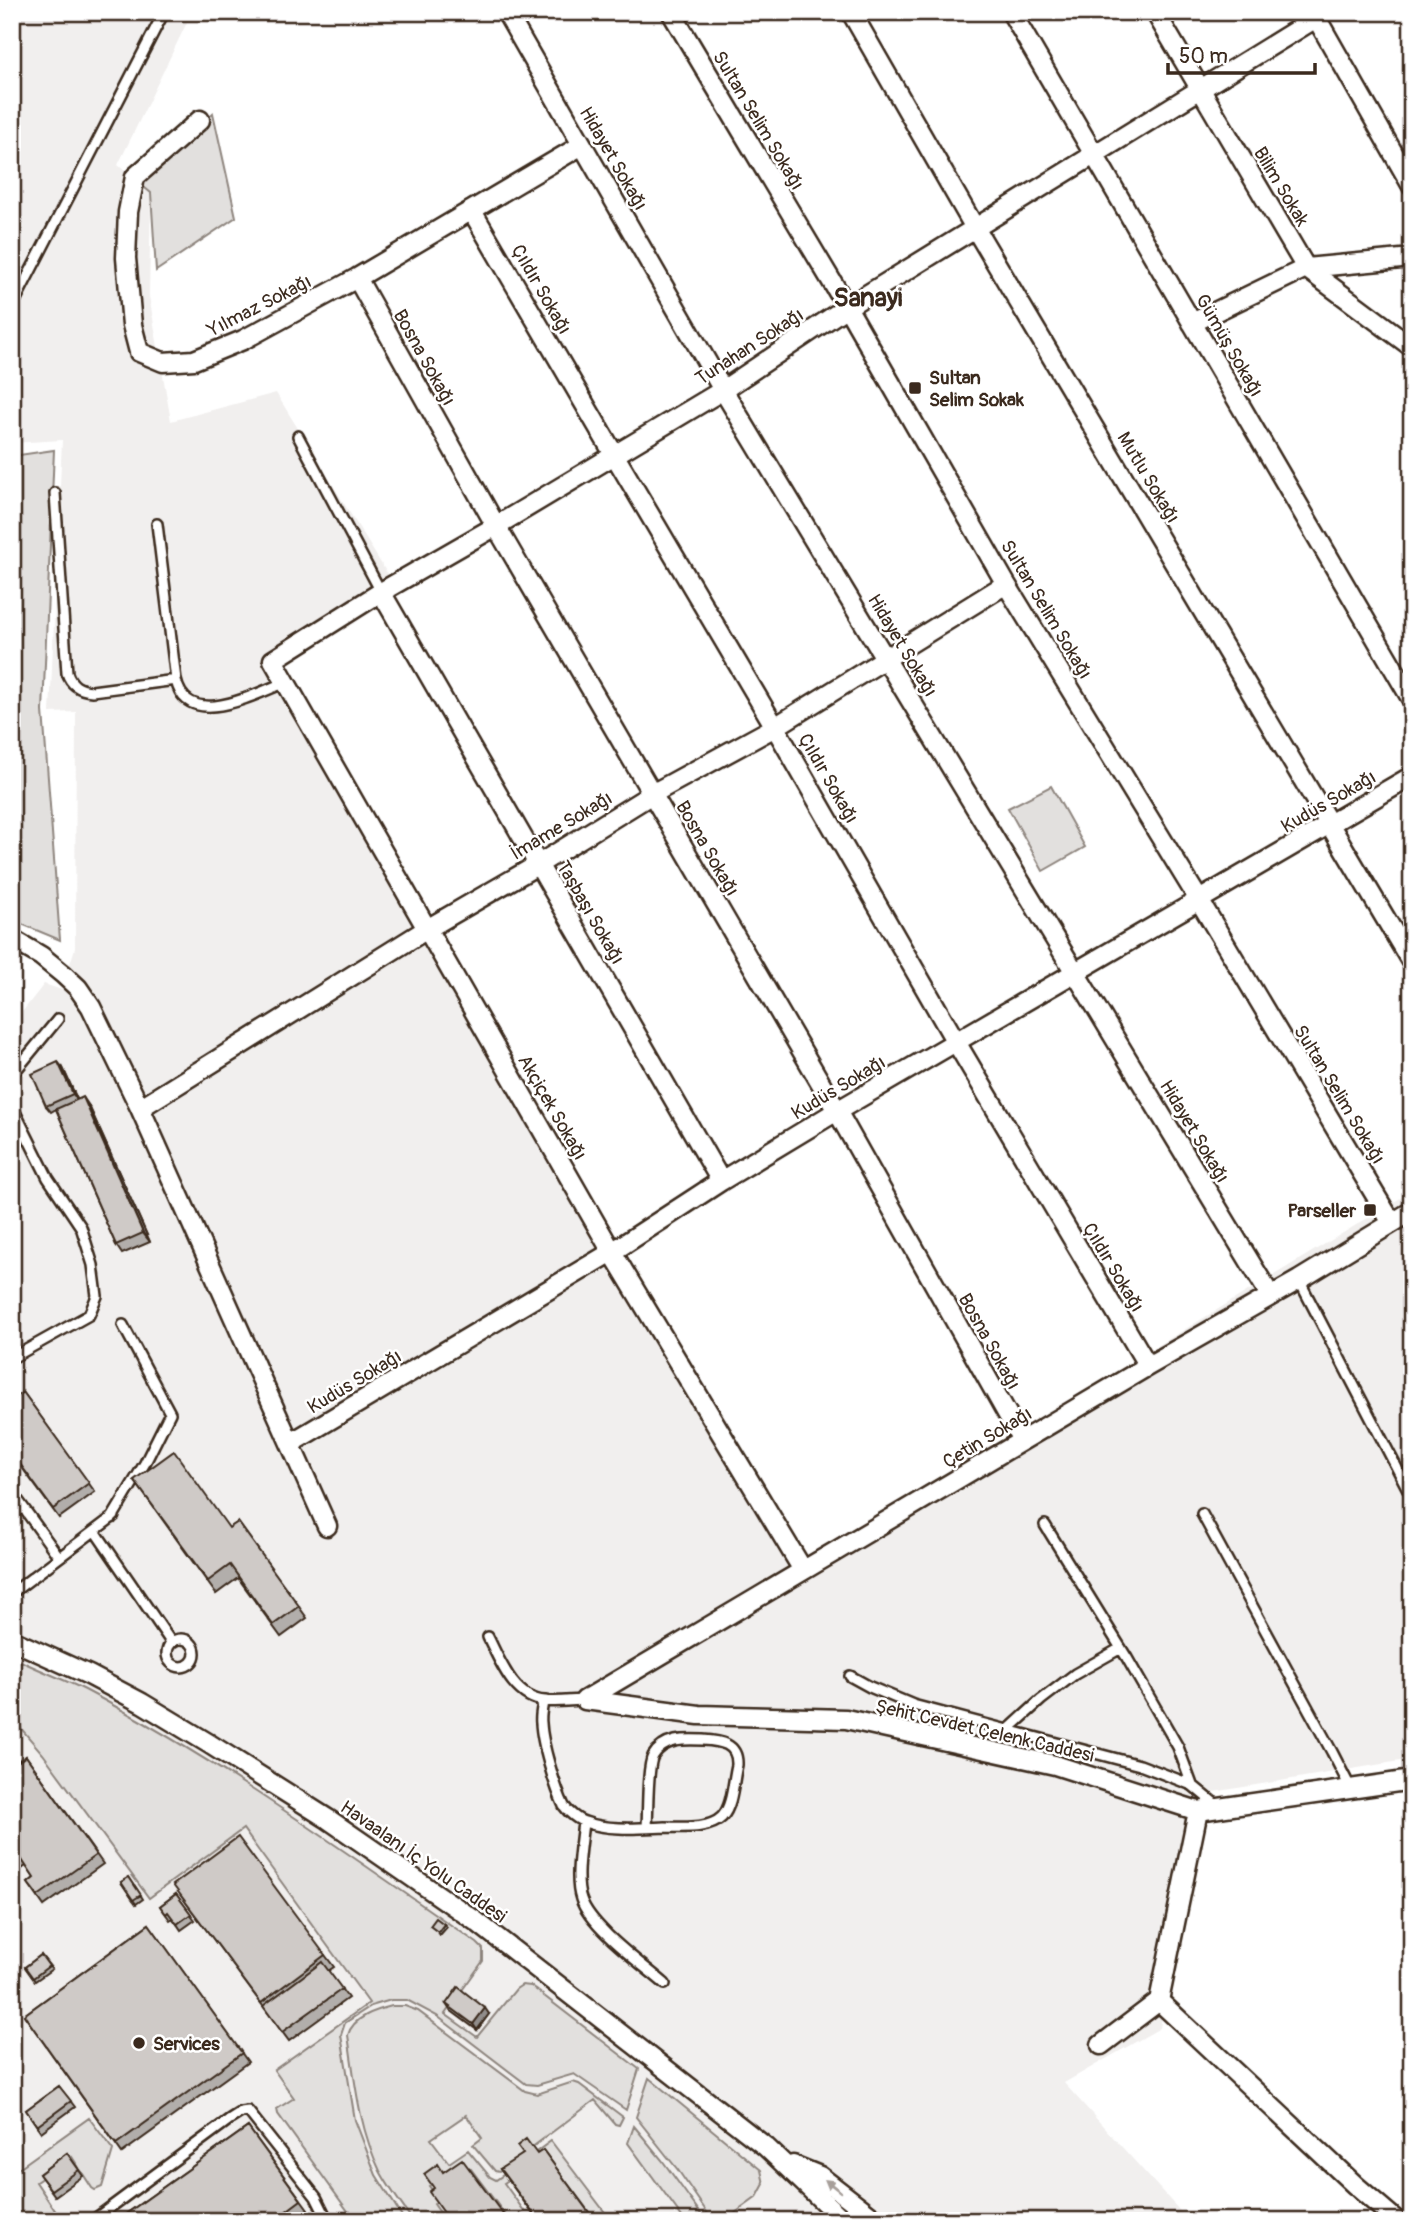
<svg xmlns="http://www.w3.org/2000/svg" width="1424" height="2233" font-family="Pangolin,sans-serif">
  <rect width="100%" height="100%" fill="#fff"/>
  <filter id="ink" filterUnits="userSpaceOnUse"><feTurbulence type="fractalNoise" baseFrequency=".0143" numOctaves="2"/><feDisplacementMap in="SourceGraphic" scale="14" xChannelSelector="R" yChannelSelector="G"/><feConvolveMatrix kernelMatrix="1 2 1 2 8 2 1 2 1" color-interpolation-filters="sRGB"/></filter>
  <g filter="url(#ink)">
    <path fill="#f1efee" d="M12 12H192L118 165 151 193 149 296 171 421 276 393 395 586 277 660 806 1560 1412 1191V1759L1201 1794 1160 2028 1064 2083 1189 2221H12V1025L44 984 62 990 75 948 76 712 50 713 62 440 12 443Z"/>
    <path fill="#e2e0de" stroke="#8e857e" stroke-width="2" d="M213 113 236 217 156 271 151 193 139 183Z
      M54 450 43 711 60 940 12 920V456Z
      M1051 786 1085 847 1043 871 1008 808Z
      M12 1657C36 1669 61 1678 85 1690 222 1762 349 1855 477 1943L483 1949V1961L445 2014 477 2037 516 1989 522 1985 531 1986 639 2069 626 2110 574 2074 537 2085 526 2084 437 2016 407 2000H391L371 2006 345 2023 341 2035 355 2120 376 2175 405 2221H355L278 2114 277 2109 294 2098 274 2070 369 2003 243 1829 149 1898 43 1754 12 1718Z
      M392 2006H405L418 2011 525 2091 537 2094 573 2082 579 2084 623 2117 619 2125 615 2124 595 2100 499 2172 495 2171 473 2145 482 2138 466 2115 431 2139 449 2163 468 2150 490 2177 496 2180 525 2160 530 2166 504 2183 524 2211 510 2221 471 2169 452 2181 446 2174 429 2186 439 2199 434 2204 446 2221H413C402 2205 389 2188 380 2171 359 2128 355 2082 348 2035 353 2017 376 2010 392 2006Z
      M649 2078 761 2170 764 2184 757 2197 724 2221H713L678 2170 636 2117Z
      M89 2118 113 2150 102 2187 95 2190 92 2188 72 2157 36 2182 56 2212 57 2216 56 2221H12V2173Z
      M634 2126 662 2160 706 2221H685L628 2143Z
      M551 2141 610 2219 596 2221 551 2161 545 2164 536 2152Z"/>
    <g fill="none" stroke-linecap="round" stroke-linejoin="round">
      <defs>
        <path id="lane" d="M12 307 164 12
          M298 436 381 592
          M55 493 67 673C71 685 79 690 92 691L176 680
          M157 524 176 680C187 731 255 694 286 682
          M12 1075 58 1019
          M12 1106 48 1178 81 1227 93 1265 97 1296 89 1315 12 1358
          M1299 1280 1412 1497
          M12 1492 59 1557
          M1202 1514 1332 1752 1351 1789
          M112 1518 145 1463 170 1413 123 1325
          M1045 1525 1127 1658 1178 1747 1192 1785
          M95 1531 171 1642
          M12 1593 114 1516
          M488 1637C500 1661 514 1699 545 1701 558 1703 572 1700 585 1700
          M167 1653a14 14 0 1 1 28 0a14 14 0 1 1-28 0Z
          M850 1676 870 1687 913 1705 1140 1765 1192 1785 1220 1808
          M543 1702C542 1708 540 1716 541 1723 542 1744 555 1787 564 1806 568 1812 578 1820 585 1822 609 1831 640 1828 665 1827 682 1827 709 1830 722 1817 733 1805 733 1781 737 1765 738 1743 720 1741 703 1740 685 1739 664 1738 653 1756 647 1767 648 1813 647 1827
          M1008 1730 1041 1700 1075 1674 1121 1648
          M583 1822C581 1843 574 1879 581 1899 590 1927 642 1964 665 1984
          M92 2221 230 2119 241 2112 248 2111 316 2197 328 2221"/>
        <path id="street" d="M506 12 723 390 1270 1295
          M671 12 847 307 1006 584 1199 900 1392 1223
          M851 12 975 228 1412 963
          M1011 12 1412 700
          M1155 12 1306 268 1412 347
          M1313 12 1412 186
          M200 120 135 177 128 212 126 258 132 325 139 352 163 362 194 360 243 340 357 278 582 145
          M472 211 615 456 775 727 956 1042 1148 1366
          M357 278 496 526 837 1111 1022 1440
          M1192 323 1306 268 1412 258
          M381 592 721 1181
          M12 939 41 956 63 974 78 988 91 1007 140 1108 327 1526
          M140 1108 427 929 539 864 652 794 775 727 1006 584
          M291 1443 612 1252 721 1181 837 1111 1412 776
          M803 1570 612 1252 273 660 381 592 496 526 723 390 847 307 1316 18
          M12 1640 89 1675 142 1703 208 1743 328 1819 477 1922 766 2147 844 2221
          M585 1700 1148 1366 1299 1280 1412 1211
          M585 1700 699 1715 846 1719 1055 1765 1198 1811 1412 1780
          M1159 2001 1355 2185 1397 2221
          M1101 2045 1159 2001 1198 1811
          M793 2165 820 2176 878 2221"/>
      </defs>
      <use href="#lane" stroke="#3b2a1e" stroke-width="14"/>
      <use href="#street" stroke="#3b2a1e" stroke-width="23"/>
      <use href="#lane" stroke="#fff" stroke-width="9"/>
      <use href="#street" stroke="#fff" stroke-width="18"/>
    </g>
    <path fill="#b2aeab" stroke="#3b2a1e" stroke-width="2" d="M63 1068 77 1099 89 1106 150 1242 122 1254 116 1245 56 1109 51 1112 46 1106Z
      M23 1392 95 1492 59 1518 12 1454Z
      M134 1480 229 1528 238 1522 307 1618 281 1637 238 1578 216 1594Z
      M12 1749 20 1761 26 1756 103 1864 44 1906 28 1883 34 1878 26 1866 12 1876Z
      M129 1877 143 1899 136 1904 121 1882Z
      M176 1894 195 1920 181 1930 173 1918 170 1920 160 1906Z
      M182 1897 325 1955 334 1967 328 1971 348 1998 289 2041Z
      M149 1924 248 2062 122 2153 24 2015Z
      M41 1955 52 1969 35 1981 25 1967Z
      M446 2004 489 2014 477 2030 450 2010Z
      M59 2086 75 2107 41 2132 26 2110Z
      M248 2127 308 2209 292 2221H116Z
      M543 2150 595 2221H538L500 2169 537 2154Z
      M67 2153 83 2176 55 2196 39 2174Z"/>
    <path fill="#918d8b" stroke="#3b2a1e" stroke-width="2" d="M58 1062 63 1068 77 1100 73 1094Z
      M83 1097 89 1106 150 1242 143 1233Z
      M444 1924 447 1927 440 1935 438 1932Z
      M485 2008 489 2014 477 2030 473 2024Z
      M12 2034 17 2041 12 2079Z"/>
    <path fill="#cfcac7" stroke="#3b2a1e" stroke-width="2" d="M58 1062 73 1094 46 1106 32 1074Z
      M83 1097 143 1233 116 1245 56 1109Z
      M23 1392 89 1483 53 1509 12 1453V1400Z
      M174 1451 229 1528 238 1522 299 1606 273 1625 230 1565 208 1581 134 1480Z
      M12 1749 17 1756 12 1760Z
      M26 1756 96 1855 38 1896 28 1883 34 1878 20 1857 12 1863V1766Z
      M238 1837 325 1955 261 2003 173 1885Z
      M129 1877 141 1895 133 1900 121 1882Z
      M176 1894 191 1914 177 1924 168 1912 166 1914 160 1906Z
      M436 1918 444 1924 438 1932 430 1926Z
      M149 1924 242 2053 116 2144 24 2015Z
      M41 1955 49 1966 33 1978 25 1967Z
      M322 1962 342 1989 282 2032 263 2006Z
      M458 1987 485 2008 473 2024 446 2004Z
      M59 2086 71 2101 37 2126 26 2110Z
      M248 2127 301 2200 273 2221H116Z
      M526 2139 537 2154 543 2150 590 2214 583 2219 584 2221H539L500 2169 523 2154 517 2146Z
      M67 2153 79 2170 51 2190 39 2174Z
      M462 2159 508 2221H450L429 2192 434 2188 424 2174 438 2164 443 2172Z"/>
    <defs><path id="oneway-solid" d="M-6-.8H1V-3.2L6.5 0L1 3.2V.8H-6Z" transform="scale(1.75)"/></defs>
    <use fill="#a79f9a" href="#oneway-solid" transform="translate(833 2186) rotate(-142)"/>
  </g>
  <g fill="#3b2a1e" stroke="#fff" stroke-width="2.5">
    <rect x="908" y="381" width="14" height="14" rx="3.5"/>
    <rect x="1363" y="1203" width="14" height="14" rx="3.5"/>
    <circle cx="139" cy="2043" r="7"/>
  </g>
  <g text-anchor="middle" stroke-width="5" stroke-linejoin="round" paint-order="stroke">
    <g font-size="19" fill="#3b2a1e" stroke="#fff">
      <text transform="translate(759 120) rotate(59)" y="7">Sultan Selim Sokağı</text>
      <text transform="translate(614 158) rotate(60)" y="7">Hidayet Sokağı</text>
      <text transform="translate(1282 186) rotate(59)" y="7">Bilim Sokak</text>
      <text transform="translate(542 289) rotate(60)" y="7">Çıldır Sokağı</text>
      <text transform="translate(259 305) rotate(-27)" y="7">Yılmaz Sokağı</text>
      <text transform="translate(1230 345) rotate(60)" y="7">Gümüş Sokağı</text>
      <text transform="translate(749 346) rotate(-33)" y="7">Tunahan Sokağı</text>
      <text transform="translate(425 357) rotate(61)" y="7">Bosna Sokağı</text>
      <text transform="translate(1149 477) rotate(59)" y="7">Mutlu Sokağı</text>
      <text transform="translate(1047 609) rotate(59)" y="7">Sultan Selim Sokağı</text>
      <text transform="translate(903 645) rotate(59)" y="7">Hidayet Sokağı</text>
      <text transform="translate(829 778) rotate(60)" y="7">Çıldır Sokağı</text>
      <text transform="translate(1328 801) rotate(-30)" y="7">Kudüs Sokağı</text>
      <text transform="translate(561 825) rotate(-31)" y="7">İmame Sokağı</text>
      <text transform="translate(708 848) rotate(60)" y="7">Bosna Sokağı</text>
      <text transform="translate(591 912) rotate(60)" y="7">Taşbaşı Sokağı</text>
      <text transform="translate(838 1087) rotate(-31)" y="7">Kudüs Sokağı</text>
      <text transform="translate(1340 1094) rotate(59)" y="7">Sultan Selim Sokağı</text>
      <text transform="translate(553 1107) rotate(60)" y="7">Akçiçek Sokağı</text>
      <text transform="translate(1195 1131) rotate(59)" y="7">Hidayet Sokağı</text>
      <text transform="translate(1114 1267) rotate(59)" y="7">Çıldır Sokağı</text>
      <text transform="translate(990 1341) rotate(61)" y="7">Bosna Sokağı</text>
      <text transform="translate(354 1381) rotate(-31)" y="7">Kudüs Sokağı</text>
      <text transform="translate(987 1437) rotate(-31)" y="7">Çetin Sokağı</text>
      <text transform="translate(985 1730) rotate(13)" y="7">Şehit Cevdet Çelenk Caddesi</text>
      <text transform="translate(424 1861) rotate(35)" y="7">Havaalanı İç Yolu Caddesi</text>
    </g>
    <g font-size="19" font-weight="bold" fill="#3b2a1e" stroke="#fff" text-anchor="start">
      <text x="929" y="384">Sultan<tspan x="929" dy="22">Selim Sokak</tspan></text>
      <text x="1356" y="1217" text-anchor="end">Parseller</text>
      <text x="153" y="2050">Services</text>
    </g>
    <g font-size="26" font-weight="bold" fill="#3b2a1e" stroke="#fff">
      <text x="868" y="306">Sanayi</text>
    </g>
  </g>
  <rect width="1424" height="2233" fill="none" stroke="#fff" stroke-width="42"/>
  <rect x="21" y="21" width="1382" height="2191" fill="none" stroke="#3b2a1e" stroke-width="2.5" filter="url(#ink)"/>
  <path d="M1168 63v10h147v-10" fill="none" stroke="#3b2a1e" stroke-width="3.5"/>
  <text x="1179" y="63" font-size="21" fill="#3b2a1e" stroke="#ffffff" stroke-width="5" paint-order="stroke">50 m</text>
</svg>
